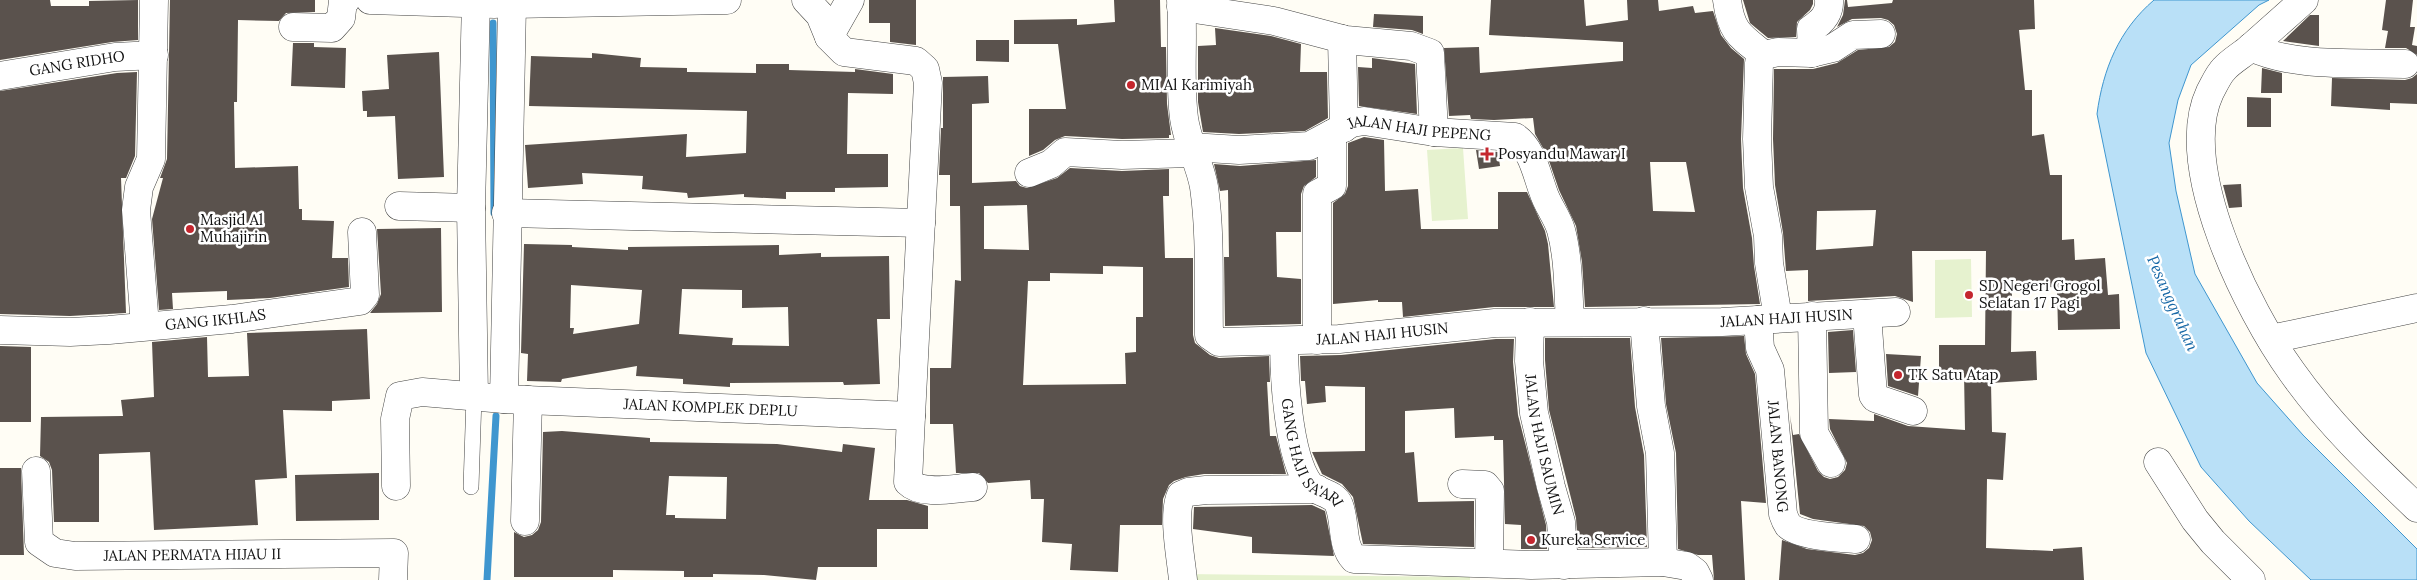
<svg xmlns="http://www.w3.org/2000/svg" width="2417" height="580" font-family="Lora,serif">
  <rect width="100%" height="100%" fill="#fffdf5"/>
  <path fill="#e6f2cf" d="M1463 148 1468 219 1432 221 1427 150Z
    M1971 259 1972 317 1935 318V260Z
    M1185 574 1470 577V580H1185Z"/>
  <path fill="#b9e0f7" stroke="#3f96cf" d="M2154 0H2269L2259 5 2191 65 2178 100 2169 143 2176 191 2195 274 2257 383 2303 435 2417 549V580H2311L2249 521 2201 467 2146 353 2097 114C2103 69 2119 30 2154 0Z"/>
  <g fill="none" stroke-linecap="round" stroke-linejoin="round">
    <path stroke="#3f96cf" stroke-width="7" d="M493 23 494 213
      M487 580 496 416"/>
  </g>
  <path fill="#5a524d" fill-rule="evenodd" d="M0 0H50L51 6H89V1L138 0V40L112 42 0 60Z
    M170 0H315V12L286 13 279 21 238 20 237 102H234L235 168 298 166 299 209H302V220L334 221 332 258H348L349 287 270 298 227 300V291L172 293 173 309 159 310 152 219 163 178H160L167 159Z
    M869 0H916V45L890 42V23H869Z
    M1114 0H1160L1161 47H1166L1167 104 1171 135H1169V138L1122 139 1065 136 1055 140 1043 150 1029 156V109H1066L1058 44H1014V20L1077 19V25L1115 22Z
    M1491 0H1584L1586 26 1628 20 1627 0H1658L1659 11 1693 6 1695 13 1713 11 1721 35 1731 48 1744 59 1741 139 1743 188 1752 238 1754 266 1760 304 1585 307 1582 262 1576 226 1559 190 1547 155 1535 134 1533 118 1494 120 1471 119 1470 115 1449 116 1444 48 1479 47 1480 73 1623 61V42L1489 35ZM1650 162H1686L1695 212 1653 211Z
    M1743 0H1813V4L1810 10 1797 22 1796 37 1768 38 1750 23Z
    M1845 0H1847L1848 7 1892 3 1893 0H2034L2035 29 2019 30 2025 90H2032V136L2044 134 2050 175H2062V240L2074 239 2075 260 2105 258 2108 295 2119 294 2120 329 2058 330 2057 287 2012 288 2011 352 2036 351 2037 380 1991 383 1992 432 2006 433 2003 480 1987 479 1986 548 2053 551V549L2082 547 2084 580H1779L1782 540 1807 549 1855 555 1863 553 1869 548 1872 540 1870 532 1864 526 1813 519 1800 514 1790 415 1793 435 1799 434 1818 471 1824 477 1830 479 1838 477 1845 470 1847 463 1830 429 1829 419 1874 421V414L1908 426 1965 430 1964 373H1939V345H1985L1986 251H1912L1913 302 1895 296 1808 301V270L1786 271 1783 233 1775 185 1773 139 1774 69H1813L1837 63 1858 50 1889 47 1895 42 1897 34 1894 25 1888 20 1881 18 1852 19 1837 27 1843 15ZM1876 210 1873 246 1816 250 1817 211Z
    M2386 0H2413L2410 27H2415L2412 45 2417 46V55L2406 48H2385L2388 31 2382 30Z
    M1374 14 1423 16V34L1412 30 1373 27Z
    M2310 15H2319V46L2283 41Z
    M1215 28 1271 36 1301 44 1300 72H1327L1328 118 1305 131 1239 134 1203 132 1198 102V46L1216 45Z
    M976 40H1009V62L976 61Z
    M293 43H314V47L346 48 345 88 291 86Z
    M439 52 444 177 398 179 395 116 367 117V111H363L362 91 389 89 387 55Z
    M592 53 641 58 640 67 687 68V72L756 73V64H789V70L855 72V69L893 74V94L848 93 847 154H888V187L835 188V192H786V199L744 197V194L688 198 687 193 642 189 643 176 582 173 583 184 528 188 525 145 687 134 686 157 746 153 747 111 529 106 531 56 592 58Z
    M1372 58 1415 64 1417 114 1359 106 1358 67 1372 68Z
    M2262 68 2282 73V93H2261Z
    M137 72 135 156 126 178H121L126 313 70 316 0 314V91L117 73Z
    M2417 74V104L2390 103V110L2331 106 2332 78 2405 80 2412 78Z
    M988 76 989 103 972 104V183L1016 181 1020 186 1027 188 1057 178 1070 168 1122 171 1169 169V196H1163L1165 258H1193V335L1195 343 1210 355 1219 358 1269 356 1270 382H1267L1270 436H1276L1286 474H1204L1186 477 1174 481 1169 485 1163 499 1162 525H1120L1118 572 1070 570 1072 544 1042 542 1044 499H1031L1030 480 988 483 979 473H956L953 424H930V368H951L955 280 961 281 960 206H950V175H939L941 128H943V77ZM1027 205 1029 250 984 249V206ZM1103 266 1143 267V317H1136V352L1125 353 1126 384 1023 385 1028 281H1050V273L1103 274Z
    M2247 97 2271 98V127H2247Z
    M1364 137 1384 140 1385 191 1418 189 1421 229H1498V192H1527L1545 231 1548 244 1554 307H1494L1403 317 1402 302H1378V300L1333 304V203L1345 194 1348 186V143Z
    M1476 150 1498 152 1500 166 1479 169Z
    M1316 160V177L1304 186 1301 194V232H1276L1277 277 1301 279V324L1225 326 1224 257H1229L1228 190 1220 191 1214 164 1240 166Z
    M2241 184 2242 207 2229 208 2223 185Z
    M441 228 442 312 370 313 377 304 381 294 377 229Z
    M524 244 572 245V247L628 250V247L779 245V255L821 253V257L889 256 890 319H877L880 384 844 385 843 382 730 383V387L683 384V379L636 376 637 366 562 379 561 382 527 381 528 354 521 353ZM571 285 642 290 639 324 573 334 574 328H570ZM682 289 742 290V308L788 307 789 346 732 345 733 338 679 334Z
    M367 329 370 399 332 401V411L283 410 287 478 255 480 258 525 154 530 150 452 99 454V522H54L52 470 49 462 40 456 41 417 123 416 121 400 154 397 152 342 207 337 208 377 249 376 247 333Z
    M1853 330 1856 372 1829 373 1828 332Z
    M1744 336 1746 354 1755 374 1766 503 1741 501 1745 580H1714L1712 555H1698L1678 549 1676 453 1666 404 1661 338Z
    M1545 338H1630L1635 407 1644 455 1647 547 1578 548 1576 518 1549 410 1545 360Z
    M1496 339H1514L1513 362 1518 415 1546 525 1547 549H1521V525L1505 524 1503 440H1494V436L1455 438 1454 408 1405 411V453L1414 452 1418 502 1474 501V547L1363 544 1353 497 1342 484 1322 474 1312 452 1365 451V387L1325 386 1326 402 1307 404 1305 381H1301L1300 356 1341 355Z
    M0 346 31 347V422H0Z
    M1886 354 1921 356 1918 396 1888 386Z
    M562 431 650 438V442L777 444 842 452 843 444 875 448 869 500H907L928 506V529H877V567H818L816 580 764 575 713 574V577H684V571L613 570V577H514V532L524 537 532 535 538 530 541 522 543 432ZM669 476 727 477 726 519 675 518V515H666Z
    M0 468H21L24 555H0Z
    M379 473V520L296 521 295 475Z
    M1312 505 1325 511 1334 556 1252 553V537L1193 529 1194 507Z"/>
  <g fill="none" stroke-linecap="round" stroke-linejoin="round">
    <defs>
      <path id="lane" d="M471 487 474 397"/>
      <g id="street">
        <path d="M370 0 495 4"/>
        <path id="s1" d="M1181 0C1184 39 1179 79 1184 118 1187 142 1200 163 1204 187 1211 236 1208 286 1209 335L1219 342 1339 339 1495 323 1722 322 1896 312"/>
        <path d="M1727 0C1731 32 1740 36 1764 55"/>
        <path d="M2304 0C2286 16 2268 32 2250 48 2242 55 2231 61 2224 69 2218 75 2214 85 2210 92 2175 166 2248 311 2292 372 2328 423 2372 465 2417 508"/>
        <path d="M1181 7 1274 21 1346 40 1411 46 1430 53 1434 132"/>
        <path d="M293 27 332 28 341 18 343 1 346 0"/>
        <path d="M829 37 850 0"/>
        <path d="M1342 39 1344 128"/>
        <path d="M2251 47C2294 68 2358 62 2405 64"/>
        <path d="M1812 53 1811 29C1822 22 1830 14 1829 0"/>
        <path id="s2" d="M0 76 115 57 154 55"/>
        <path id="s3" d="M1191 147 1239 150 1309 146 1352 123 1364 121 1434 132 1515 137C1532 149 1536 172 1543 191 1547 205 1557 216 1561 230 1569 259 1568 292 1570 322"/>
        <path d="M1029 173 1051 164 1065 152 1122 155 1192 153"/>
        <path d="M399 206 471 208"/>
        <path d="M506 213 921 223"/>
        <path d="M1867 314 1873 395 1875 398 1913 411"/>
        <path d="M1812 316 1814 433 1831 463"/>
        <path d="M1778 318 1769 263 1768 236 1759 187 1757 139 1759 63 1764 55 1778 52 1812 53 1833 48 1853 35 1881 34"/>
        <path id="s4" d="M1758 320 1760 348 1770 370 1783 514C1784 517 1786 522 1788 525 1798 536 1841 538 1856 539"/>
        <path d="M1644 321 1651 406 1660 453 1663 562"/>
        <path id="s5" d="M1530 322 1529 361 1534 413 1551 487 1561 522 1564 565"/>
        <path d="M145 326 136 210 139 187 151 159 154 0"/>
        <path id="s6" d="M0 330 70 332 109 330 232 319 360 301 365 295 362 232"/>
        <path d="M2271 339 2417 308"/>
        <path d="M1317 340V194L1332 186V134"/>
        <path id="s7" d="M1284 341C1284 377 1288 455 1309 484 1316 493 1334 492 1339 505 1346 523 1341 545 1354 559L1531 565 1663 562 1687 566 1695 572 1699 580"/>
        <path d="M474 397 471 208 476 0"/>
        <path d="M504 399 512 4 727 0"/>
        <path d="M911 416 908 482C922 496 955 488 973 487"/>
        <path d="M2158 462 2195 520 2213 542 2251 580"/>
        <path id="s8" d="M36 471 39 542 55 553 75 556 394 553 393 580"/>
        <path d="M1462 484 1485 485 1490 491 1489 563"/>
        <path id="s9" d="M396 486 395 419 400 396 422 392 504 399 911 416 928 83 925 69 916 61 844 52 829 37 820 15 806 0"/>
        <path d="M525 521 528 400"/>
        <path d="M1183 580C1181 558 1172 515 1181 495L1188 492 1206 490 1317 489"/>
      </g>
    </defs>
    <use href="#lane" stroke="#444" stroke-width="16"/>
    <use href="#street" stroke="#444" stroke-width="29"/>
    <use href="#lane" stroke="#fff" stroke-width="15"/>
    <use href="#street" stroke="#fff" stroke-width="28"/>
  </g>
  <g fill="#c4262e" stroke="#fff" stroke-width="2">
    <circle cx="1131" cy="85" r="5"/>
    <path d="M1484.5 146.5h5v5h5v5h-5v5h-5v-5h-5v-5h5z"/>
    <circle cx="190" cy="229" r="5"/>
    <circle cx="1969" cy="295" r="5"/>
    <circle cx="1898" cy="375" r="5"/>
    <circle cx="1531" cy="540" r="5"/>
  </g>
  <g text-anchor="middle" stroke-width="5" stroke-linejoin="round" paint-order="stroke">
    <g font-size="15" fill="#111" stroke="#fff">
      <text dy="5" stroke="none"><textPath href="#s2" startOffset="78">GANG RIDHO</textPath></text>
      <text dy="5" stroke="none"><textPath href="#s3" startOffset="235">JALAN HAJI PEPENG</textPath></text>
      <text dy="5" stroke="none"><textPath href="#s1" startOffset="919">JALAN HAJI HUSIN</textPath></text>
      <text dy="5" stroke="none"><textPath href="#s6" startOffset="216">GANG IKHLAS</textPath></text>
      <text dy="5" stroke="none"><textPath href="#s1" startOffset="514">JALAN HAJI HUSIN</textPath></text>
      <text dy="5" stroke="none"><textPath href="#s9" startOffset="402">JALAN KOMPLEK DEPLU</textPath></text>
      <text dy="5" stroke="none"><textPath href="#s5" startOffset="124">JALAN HAJI SAUMIN</textPath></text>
      <text dy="5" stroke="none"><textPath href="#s7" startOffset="121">GANG HAJI SA'ARI</textPath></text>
      <text dy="5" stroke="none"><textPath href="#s4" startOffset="139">JALAN BANONG</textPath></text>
      <text dy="5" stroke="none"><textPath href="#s8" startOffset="228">JALAN PERMATA HIJAU II</textPath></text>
    </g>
    <g font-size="15" fill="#111" stroke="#fff" text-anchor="start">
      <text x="1141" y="90">MI Al Karimiyah</text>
      <text x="1498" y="159">Posyandu Mawar I</text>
      <text x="200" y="225">Masjid Al<tspan x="200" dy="17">Muhajirin</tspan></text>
      <text x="1979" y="291">SD Negeri Grogol<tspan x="1979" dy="17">Selatan 17 Pagi</tspan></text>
      <text x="1908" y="380">TK Satu Atap</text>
      <text x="1541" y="545">Kureka Service</text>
    </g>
    <g font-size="16" font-style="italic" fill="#1768a6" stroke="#fff">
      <text transform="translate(2173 303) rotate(66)" y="6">Pesanggrahan</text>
    </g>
  </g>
</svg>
